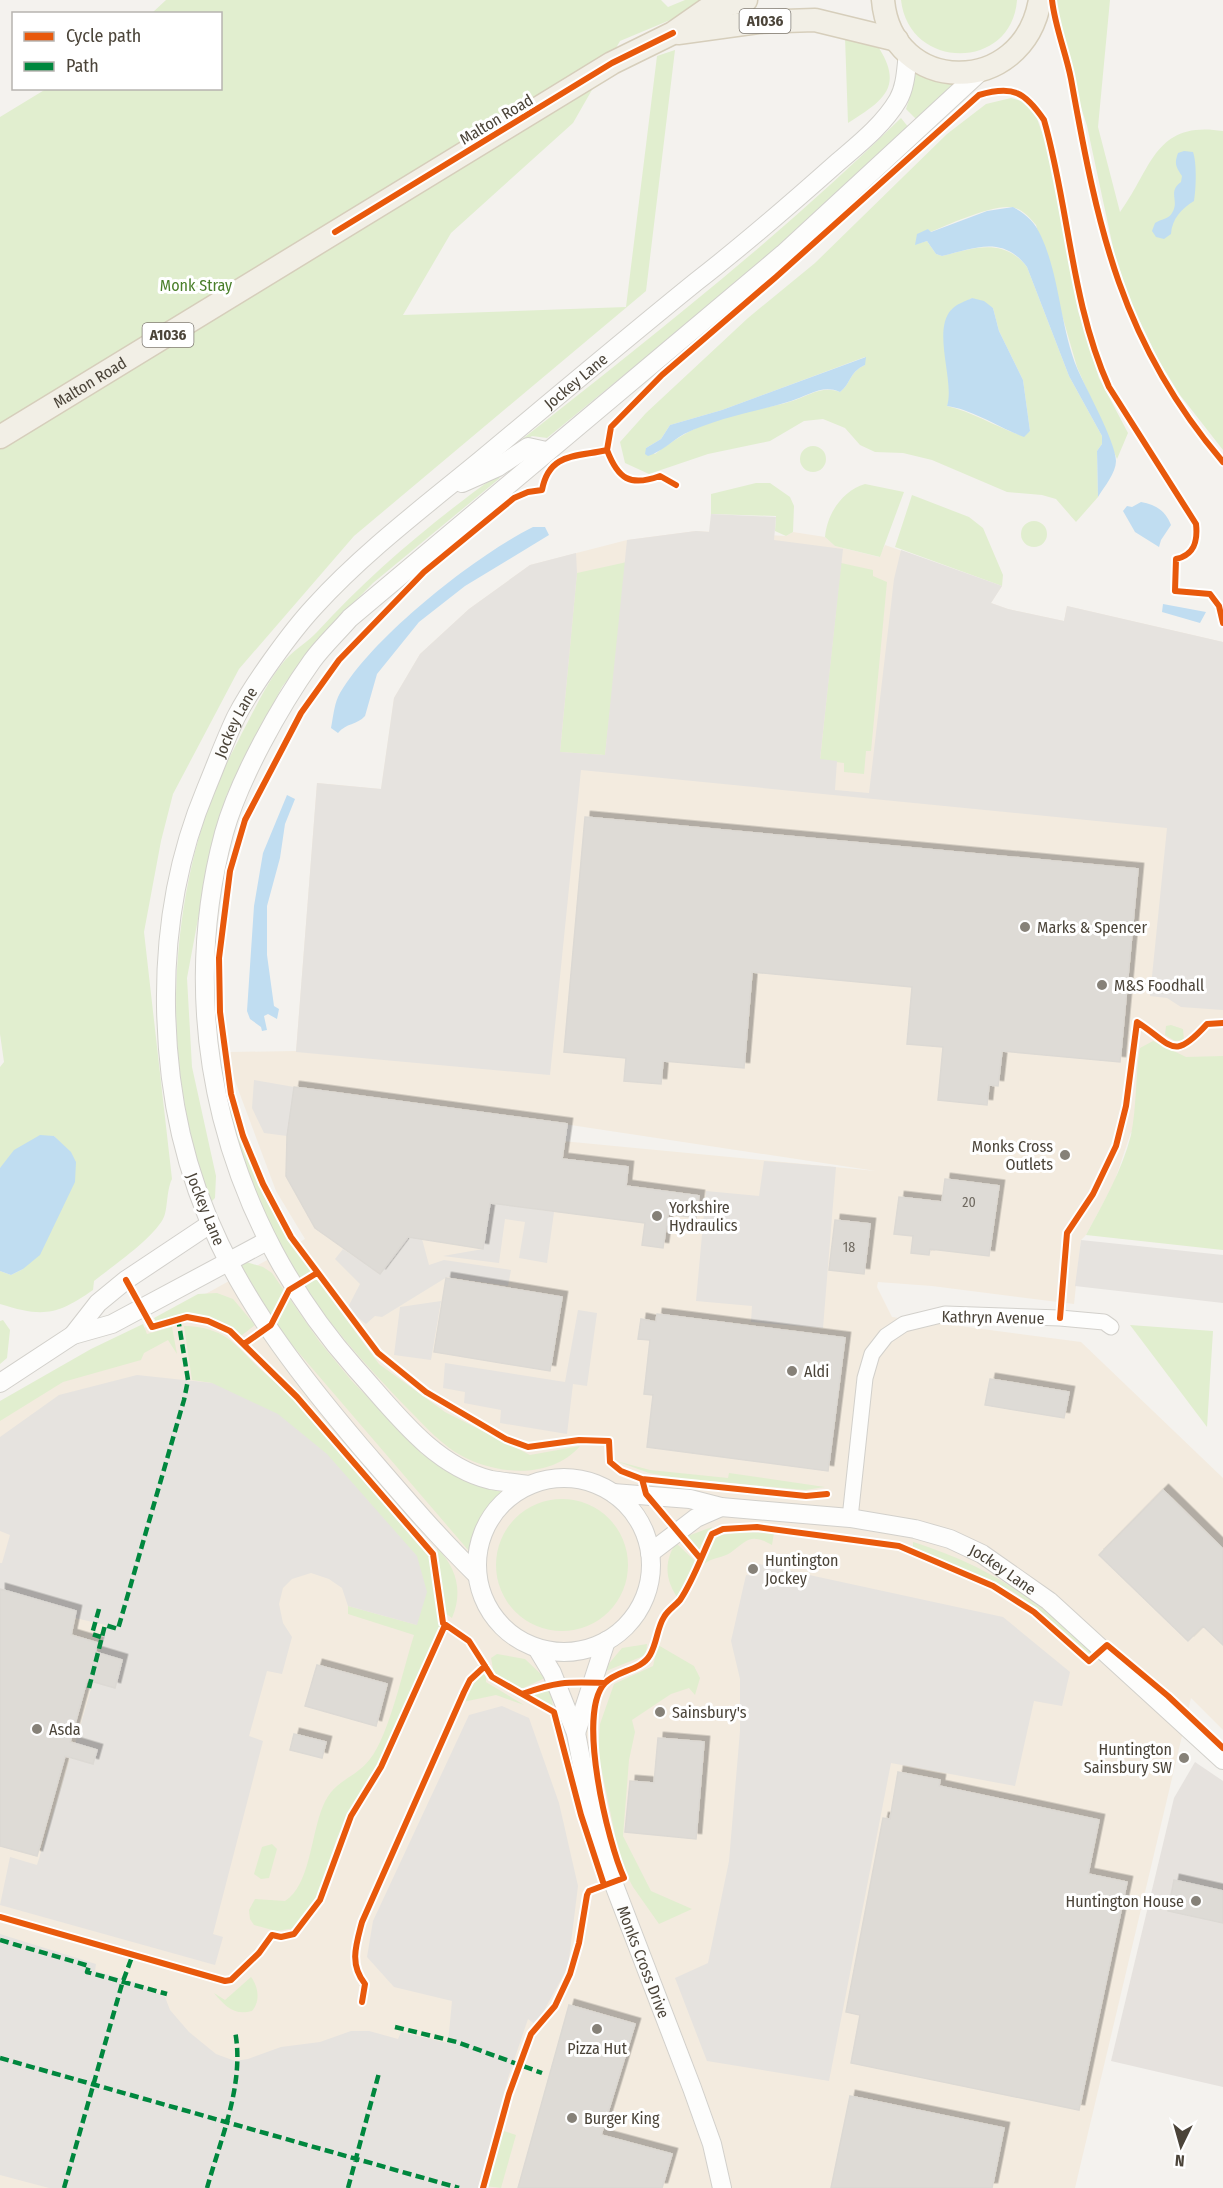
<svg xmlns="http://www.w3.org/2000/svg" width="1223" height="2188" font-family="'Fira Sans Condensed',sans-serif">
  <defs>
    <filter id="shadow"><feDropShadow dx="5.5" dy="-5.5" stdDeviation="0" flood-color="#0004"/></filter>
  </defs>
  <rect width="100%" height="100%" fill="#f4f2ee"/>
  <path fill="#f3ebdf" fill-rule="evenodd" d="M696 531 786 536 793 532 825 537 835 546 879 557 885 545 1002 586 991 603 1008 609 1064 621 1067 606 1223 642V1144L1131 1132 1114 1183 1086 1235 1081 1240 1074 1304 932 1286 878 1282 877 1287 892 1317 1081 1342 1223 1478V1730L1191 1698 1075 2188H0V1417L41 1385 305 1239 276 1191 232 1073 230 1052 296 1051 317 783 381 789 394 698 420 654 469 609 530 565 627 540ZM564 1124 876 1171 562 1141Z"/>
  <path fill="#e6e2de" d="M1195 1762 1223 1781V2087L1111 2061 1174 1798Z"/>
  <path fill="#e1eecf" fill-rule="evenodd" d="M166 0H661L668 7 685 0H718L620 41 573 123 451 233 403 315 626 307 657 56 675 50 646 291 354 536 239 669 173 794 161 841 144 932 172 1179C166 1191 168 1211 163 1219 152 1239 113 1266 94 1281L93 1290C56 1316 42 1317 0 1304V1271L11 1275 23 1269 61 1144 54 1136 0 1168V1067L4 1062 0 1034V117L46 89 220 88V14L152 13Z
    M901 0H1017C1012 71 909 71 901 0Z
    M1054 0H1110L1098 127 1120 212C1152 169 1154 120 1223 131V450L1180 395 1159 361 1131 303 1114 252 1087 126 1061 44Z
    M845 37 879 48C904 88 882 101 848 123Z
    M914 70 956 82 917 120 906 109 913 87Z
    M1011 98 1025 102 1035 113 1048 149 1078 311 1099 378 1128 433 1117 459 1077 367 1036 225C1030 218 1024 211 1015 208 997 202 948 225 930 232L928 229 916 244 927 241 936 254 942 256C973 248 1004 237 1027 267L1069 376 1102 436V444L1097 451 1098 497 1076 522 1056 499 1042 495 1007 492 932 460 903 453 875 452 860 445 845 428 823 419 804 421 770 441 708 454 649 474 625 463 620 442 646 413 748 318 815 263 947 134 986 104ZM972 298 993 308 999 331 1023 380 1030 431 1023 436C998 428 973 412 947 406L951 395V310ZM865 357V365C848 373 852 383 840 392 822 385 808 396 792 401 767 409 740 411 715 420 693 428 673 440 655 454L646 448 661 439 670 425 722 410Z
    M901 118 909 128 760 264 547 438 532 436 497 459C635 350 776 241 901 118Z
    M800 459a13 13 0 1 1 26 0a13 13 0 1 1-26 0Z
    M497 475 500 478 373 583 321 636 282 687 227 794 212 844 187 978 192 1067 216 1176 215 1198 212 1201C196 1182 181 1086 178 1057 171 966 183 871 216 786 223 768 234 750 242 733 255 709 268 680 286 659 295 649 308 642 317 632 371 573 432 522 497 475Z
    M756 483H770L790 497 794 506 793 532 786 536 775 531 776 516 711 514V494Z
    M865 484 904 492 880 557 835 546 825 537C827 514 842 491 865 484Z
    M912 495 969 517 983 528 1003 575 1002 586 895 547Z
    M1021 534a13 13 0 1 1 26 0a13 13 0 1 1-26 0Z
    M627 562 605 755 560 752 577 573Z
    M841 563 873 570V576L887 582 871 751H866L864 774 844 772V763L820 760Z
    M1171 1025 1183 1029 1184 1040 1175 1041 1165 1035 1166 1026Z
    M1153 1041 1186 1057 1223 1056V1250L1086 1235C1103 1203 1122 1171 1131 1135 1137 1106 1135 1076 1140 1048Z
    M222 1064 241 1139 262 1193 288 1240 379 1364 445 1412 530 1455 580 1446C550 1481 492 1475 455 1452 437 1440 420 1421 405 1406 362 1361 317 1312 287 1257 255 1199 230 1130 222 1064Z
    M243 1261 263 1267 272 1273 319 1341 351 1380 422 1454 455 1476 502 1492 481 1517 469 1551 287 1339 238 1264Z
    M217 1293 233 1299 255 1325 241 1336C227 1321 201 1311 180 1314 172 1315 164 1320 157 1323L154 1318 198 1294Z
    M3 1320 10 1330 7 1358 0 1364V1321Z
    M143 1324 147 1334 172 1327 177 1354 168 1340 144 1353 141 1360 63 1382 0 1421V1401L91 1349Z
    M1130 1325 1213 1331 1207 1427Z
    M184 1326C231 1327 238 1351 270 1378 278 1385 288 1391 297 1397L433 1554 443 1623 374 1772 337 1838 316 1899 295 1928 276 1931 254 1925 250 1919 249 1910 255 1899 285 1901C310 1886 311 1834 323 1806 334 1779 355 1779 370 1759 389 1736 404 1666 414 1635L348 1614V1606L417 1625 212 1383 192 1380Z
    M616 1461 650 1470 728 1478 729 1473 825 1487 805 1490 676 1478 649 1473Z
    M496 1565a66 66 0 1 1 132 0a66 66 0 1 1-132 0Z
    M712 1527 702 1549H695L685 1537Z
    M740 1532 774 1533 772 1545C750 1533 748 1540 730 1553 723 1558 713 1557 704 1564L716 1536Z
    M913 1542C992 1567 1033 1598 1094 1652L1091 1655 1037 1608 1012 1591 913 1547Z
    M676 1543 695 1561 677 1597C665 1579 664 1561 676 1543Z
    M437 1548C457 1568 463 1592 452 1618L445 1613Z
    M647 1644 646 1655 601 1673 622 1648Z
    M658 1645 694 1666 700 1678 695 1695 689 1688 671 1694 632 1720 635 1732 629 1760 623 1836 651 1891 692 1909 659 1924 633 1887 621 1864 598 1752 600 1724 614 1684 653 1666Z
    M497 1654 525 1659 545 1678 521 1689 494 1674 491 1658Z
    M486 1671V1682L524 1705 496 1695 463 1702 471 1686Z
    M550 1689 554 1712 526 1697Z
    M272 1844 277 1849 269 1878 261 1879 254 1874 262 1847Z
    M251 1977C258 1986 261 2001 252 2011 234 2016 225 2006 214 1993L225 2000Z
    M501 2130 516 2135 501 2188 485 2186Z"/>
  <path fill="#e6e3df" d="M711 514 776 517 774 540 843 549 820 759 837 761 835 790 869 793 894 579 901 550 1002 586 991 603 1008 609 1064 621 1067 606 1223 642V1010L1181 1007 1167 998 1150 996 1167 828 581 770 550 1075 296 1052 317 783 381 789 394 698 420 654 469 609 530 565 576 553 577 573 560 752 605 755 627 540 696 531 709 532Z
    M254 1080 294 1087 287 1136 264 1133 252 1108Z
    M764 1161 836 1167 823 1328 751 1322 752 1306 696 1301 706 1191 759 1196Z
    M490 1203 554 1212 547 1263 519 1258 525 1222 505 1219 499 1263 443 1256 483 1249Z
    M408 1237 422 1239 429 1265 444 1260 511 1270 508 1286 447 1277 382 1317 375 1316 366 1324 347 1309 360 1284 335 1259 343 1249 380 1274Z
    M1081 1240 1223 1255V1303L1075 1286Z
    M441 1301 431 1360 394 1355 400 1307Z
    M578 1310 597 1313 587 1386 573 1384 567 1434 500 1423 501 1410 464 1403 465 1392 443 1388 445 1363 565 1382Z
    M137 1375 212 1383 278 1414 327 1454 417 1556 427 1592 417 1625 348 1606 342 1588 329 1579 311 1573 292 1579 283 1588 279 1604 283 1623 292 1637 282 1674 267 1671 249 1736 263 1741 213 1934 223 1937 215 1965 0 1905 10 1857 37 1865 70 1758 93 1764 97 1750 75 1744 93 1682 115 1688 123 1660 99 1653 106 1625 75 1618 76 1611 0 1589V1563H2L10 1535 0 1531V1437L59 1395Z
    M759 1564 1003 1617 1070 1672 1062 1706 1034 1701 1015 1786 891 1763 829 2081 707 2061 675 1978 708 1963 729 1861 740 1731V1679L731 1641 746 1575 757 1576Z
    M502 1706 529 1718 559 1803 578 1886 568 1967 536 2025 528 2019 508 2078 478 2188H49L0 2175V1934L96 1964 95 1971 138 1983 165 1997 170 2010 189 2032 216 2054 235 2061 248 2059 281 2047 320 2042 351 2031H369L398 2039 401 2032 448 2043 452 2001 394 1987 367 1957 373 1921 469 1715Z"/>
  <path fill="#c0ddf1" d="M1184 151 1193 152C1197 163 1196 189 1194 201 1181 209 1172 219 1171 234L1164 239 1156 237 1152 231 1155 223C1161 219 1169 219 1172 213 1180 201 1167 192 1181 182L1182 176C1176 167 1174 164 1178 153Z
    M1013 207C1026 214 1035 222 1041 236 1060 277 1060 326 1077 368 1086 389 1116 442 1116 461 1116 473 1104 487 1098 497L1097 451 1102 444V436L1069 376 1027 267C1003 235 975 248 942 256L936 254 927 241 915 245 917 234 928 229 931 232 987 211Z
    M972 298 984 301 993 308 999 331 1023 380 1030 431 1024 437C1000 428 971 409 947 406 955 382 932 331 951 310 956 304 966 301 972 298Z
    M866 357 865 365C848 373 852 383 840 392 822 384 808 396 791 401 755 412 719 417 684 434 672 441 661 452 648 456L645 454 646 448 661 439 670 425 722 410Z
    M1141 502C1156 505 1165 510 1171 525L1161 540 1159 547 1135 532 1123 511 1127 506 1132 507Z
    M533 527H545L549 535 465 586 419 622 377 674 365 716C357 725 346 723 338 733L331 728C333 718 334 706 338 697 368 640 476 555 533 527Z
    M1163 604 1206 612 1200 623 1162 612Z
    M287 795 295 799 285 824 280 858 267 906V955L274 1006 279 1009 277 1019 268 1014 264 1016 267 1030 262 1031 261 1027 250 1019 247 1011 254 906 263 853Z
    M40 1135 54 1136 71 1152 76 1162 75 1182 40 1255 23 1269 11 1275 0 1271V1168L14 1150Z"/>
  <path fill="#dedbd6" stroke="#dcd9d4" stroke-width="1.5" filter="url(#shadow)" d="M585 817 1138 869 1120 1062 1002 1051 998 1086 989 1085 987 1105 938 1100 943 1047 907 1044 912 987 752 972 744 1068 663 1061 661 1084 624 1081 626 1058 564 1052Z
    M294 1087 567 1124 562 1159 628 1167 626 1186 699 1196 696 1218 668 1214 663 1248 642 1245 645 1223 490 1203 483 1249 408 1237 380 1274 315 1228 286 1176 287 1136Z
    M945 1179 999 1186 989 1256 930 1249 929 1255 911 1253 913 1236 894 1234 899 1197 942 1202Z
    M835 1220 870 1224 864 1274 829 1270Z
    M446 1278 562 1297 550 1371 434 1352Z
    M657 1314 845 1338 828 1471 647 1447 653 1395 644 1394 650 1340 638 1339 641 1319 656 1322Z
    M990 1379 1069 1392 1064 1418 985 1405Z
    M1163 1490 1223 1549V1645L1203 1626 1188 1641 1099 1555Z
    M0 1589 76 1611 71 1635 98 1643 95 1652 122 1660 115 1688 87 1680 70 1742 97 1750 93 1764 65 1756 37 1856 0 1846Z
    M317 1665 387 1684 376 1726 305 1706Z
    M294 1734 326 1742 322 1758 290 1750Z
    M658 1738 704 1742 696 1839 625 1832 630 1781 654 1783Z
    M898 1772 940 1780 939 1786 1099 1820 1088 1874 1127 1882 1079 2110 851 2063 860 2015 846 2012 883 1818 890 1819Z
    M1174 1880 1223 1891V1923L1168 1911Z
    M569 2005 635 2024 601 2135 672 2154 662 2188H518Z
    M850 2096 1004 2128 992 2188H831Z"/>
  <g fill="none" stroke-linecap="round" stroke-linejoin="round">
    <defs>
      <path id="minor" d="M850 1518 865 1378 872 1354 886 1336 904 1324 945 1314 1060 1318 1104 1322 1111 1327"/>
      <g id="tertiary">
        <path d="M462 483 498 467 528 447 546 451"/>
        <path d="M73 1335 98 1303 126 1280 210 1224"/>
        <path d="M0 1383 73 1335 112 1324 267 1241"/>
        <circle cx="564" cy="1565" r="87"/>
        <path d="M528 1485C516 1483 503 1482 491 1480 433 1466 394 1411 356 1369 226 1223 173 1023 224 833 239 779 280 706 312 661 323 646 338 632 350 618L783 254 980 72"/>
        <path id="s1" d="M613 1493 690 1499 721 1507 850 1518 915 1529 950 1539 982 1554 1049 1601 1223 1760"/>
        <path d="M650 1553 696 1518 721 1507"/>
        <path id="s2" d="M477 1575C435 1534 398 1490 360 1446 242 1307 169 1194 166 1006 165 931 177 858 206 789 216 765 225 740 236 717 252 686 290 633 314 607 364 552 424 507 481 460 553 400 624 340 697 281 746 243 792 203 838 162 859 144 884 124 898 100 906 86 906 69 908 53"/>
        <path id="s3" d="M537 1648 552 1673 576 1733 589 1801 613 1882 692 2088 712 2144 722 2188"/>
        <path d="M576 1733 606 1641"/>
      </g>
      <g id="primary">
        <path d="M883 0C891 95 1023 99 1040 0"/>
        <path d="M678 33 758 22 815 20 897 40"/>
        <path id="s4" d="M0 437 612 63 673 33 706 10 746 0"/>
      </g>
    </defs>
    <use href="#minor" stroke="#d2d0cb" stroke-width="17"/>
    <use href="#tertiary" stroke="#d2d0cb" stroke-width="20"/>
    <use href="#primary" stroke="#d6cebb" stroke-width="25"/>
    <use href="#minor" stroke="#fdfdfc" stroke-width="15"/>
    <use href="#tertiary" stroke="#fdfdfc" stroke-width="18"/>
    <use href="#primary" stroke="#f2efe6" stroke-width="22"/>
    <path stroke="#00873e" stroke-width="4.5" stroke-dasharray="9 4.5" stroke-linecap="butt" d="M99 1609 92 1634 101 1637
      M89 1688 105 1625 118 1629 184 1400 188 1380 178 1318
      M0 1940 89 1966 87 1972 167 1994
      M395 2027 457 2042 542 2073
      M0 2058 459 2188
      M64 2188 122 1984 133 1954
      M207 2188C221 2138 245 2083 235 2031
      M348 2188 379 2073"/>
    <defs>
      <path id="cycleway" d="M1052 0C1055 27 1066 53 1071 79 1098 229 1121 343 1223 462
        M335 232 612 63 673 33
        M607 450C618 479 630 487 660 476L676 485
        M126 1280 152 1327 187 1317 208 1321 230 1331 297 1397 433 1554 443 1623 469 1641 492 1677 522 1694C558 1681 567 1682 604 1683
        M1060 1318 1067 1233 1093 1194 1116 1146 1126 1106 1137 1022C1172 1044 1172 1063 1207 1024L1223 1023
        M244 1344 271 1325 289 1290 317 1273
        M642 1479 646 1494 700 1558
        M827 1494 806 1496 642 1479 621 1471 610 1462 609 1441 579 1440 528 1447 506 1439 426 1392 378 1353 291 1237 263 1184 243 1136 231 1094 220 1012 219 958 230 871 245 820 301 713 339 660 424 572 514 498 528 492 542 490C549 452 577 457 607 450L611 427 662 375 776 277 979 95C1013 85 1025 92 1044 120 1069 207 1071 303 1109 387L1196 524C1198 542 1194 555 1176 559L1175 591 1210 594 1219 606 1223 623
        M522 1694 554 1712 581 1815 604 1885
        M0 1917 225 1981 231 1980 259 1953 272 1935 281 1937 294 1934 320 1900 351 1816 381 1767 445 1625
        M362 2002 365 1984C349 1964 356 1945 362 1922L464 1692 470 1680 485 1666
        M483 2188 509 2094 531 2034 555 2006 570 1974 579 1943 587 1895 589 1891 624 1878C608 1843 576 1713 605 1683 617 1670 641 1671 650 1655 657 1643 657 1628 664 1617 668 1610 675 1606 680 1600 693 1581 702 1555 712 1534L723 1529 757 1527 899 1546 993 1586 1034 1612 1089 1661 1107 1645 1168 1696 1223 1748"/>
    </defs>
    <use href="#cycleway" stroke="#fff" stroke-width="10"/>
    <use href="#cycleway" stroke="#e8590c" stroke-width="6"/>
  </g>
  <g fill="#868178" stroke="#fff" stroke-width="2">
    <circle cx="1025" cy="927" r="6"/>
    <circle cx="1102" cy="985" r="6"/>
    <circle cx="1065" cy="1155" r="6"/>
    <circle cx="657" cy="1216" r="6"/>
    <circle cx="792" cy="1371" r="6"/>
    <circle cx="753" cy="1569" r="6"/>
    <circle cx="660" cy="1712" r="6"/>
    <circle cx="37" cy="1729" r="6"/>
    <circle cx="1184" cy="1758" r="6"/>
    <circle cx="1196" cy="1901" r="6"/>
    <circle cx="597" cy="2029" r="6"/>
    <circle cx="572" cy="2118" r="6"/>
  </g>
  <g text-anchor="middle" stroke-width="6" stroke-linejoin="round" paint-order="stroke">
    <g font-size="14" fill="#706a61">
      <text x="969" y="1207">20</text>
      <text x="849" y="1252">18</text>
    </g>
    <g fill="#fff" stroke="#817c74" stroke-width="1.5">
      <rect x="739.5" y="9" width="51" height="24" rx="4.5"/>
      <rect x="142.5" y="323" width="51" height="24" rx="4.5"/>
    </g>
    <g font-size="15" font-weight="bold" fill="#4b4439">
      <text x="765" y="26">A1036</text>
      <text x="168" y="340">A1036</text>
    </g>
    <g font-size="16" fill="#4b4439" stroke="#fff">
      <text transform="translate(496 119) rotate(-31)" y="6">Malton Road</text>
      <text dy="6" stroke="none"><textPath href="#s2" startOffset="1448">Jockey Lane</textPath></text>
      <text dy="6" stroke="none"><textPath href="#s4" startOffset="105">Malton Road</textPath></text>
      <text dy="6" stroke="none"><textPath href="#s2" startOffset="962">Jockey Lane</textPath></text>
      <text transform="translate(206 1209) rotate(68)" y="6">Jockey Lane</text>
      <text transform="translate(993 1317) rotate(1)" y="6">Kathryn Avenue</text>
      <text dy="6" stroke="none"><textPath href="#s1" startOffset="402">Jockey Lane</textPath></text>
      <text dy="6" stroke="none"><textPath href="#s3" startOffset="333">Monks Cross Drive</textPath></text>
    </g>
    <g font-size="16" fill="#4a7f2a" stroke="#fff">
      <text x="196" y="291">Monk Stray</text>
    </g>
    <g font-size="16" fill="#4b4439" stroke="#fff" text-anchor="start">
      <text x="1037" y="933">Marks &amp; Spencer</text>
      <text x="1114" y="991">M&amp;S Foodhall</text>
      <text x="1053" y="1152" text-anchor="end">Monks Cross<tspan x="1053" dy="18">Outlets</tspan></text>
      <text x="669" y="1213">Yorkshire<tspan x="669" dy="18">Hydraulics</tspan></text>
      <text x="804" y="1377">Aldi</text>
      <text x="765" y="1566">Huntington<tspan x="765" dy="18">Jockey</tspan></text>
      <text x="672" y="1718">Sainsbury's</text>
      <text x="49" y="1735">Asda</text>
      <text x="1172" y="1755" text-anchor="end">Huntington<tspan x="1172" dy="18">Sainsbury SW</tspan></text>
      <text x="1184" y="1907" text-anchor="end">Huntington House</text>
      <text x="597" y="2054" text-anchor="middle">Pizza Hut</text>
      <text x="584" y="2124">Burger King</text>
    </g>
  </g>
  <rect x="12" y="12" width="210" height="78" fill="#ffffff" stroke="#b7b4b0" stroke-width="1.5"/>
  <rect x="24" y="32" width="30" height="9" fill="#e8590c" stroke="#b7b4b0" stroke-width="1.5"/>
  <text x="66" y="42" font-size="18" fill="#4b4439">Cycle path</text>
  <rect x="24" y="62" width="30" height="9" fill="#00873e" stroke="#b7b4b0" stroke-width="1.5"/>
  <text x="66" y="72" font-size="18" fill="#4b4439">Path</text>
  <g transform="translate(1181 2146) rotate(185)" stroke="#ffffff" stroke-width="4.5" paint-order="stroke">
  <path d="M0-4.5L10 22L0 15L-10 22Z" fill="#4b4439"/>
  <text y="-9" font-size="16" font-weight="bold" text-anchor="middle" fill="#4b4439">N</text>
  </g>
</svg>
